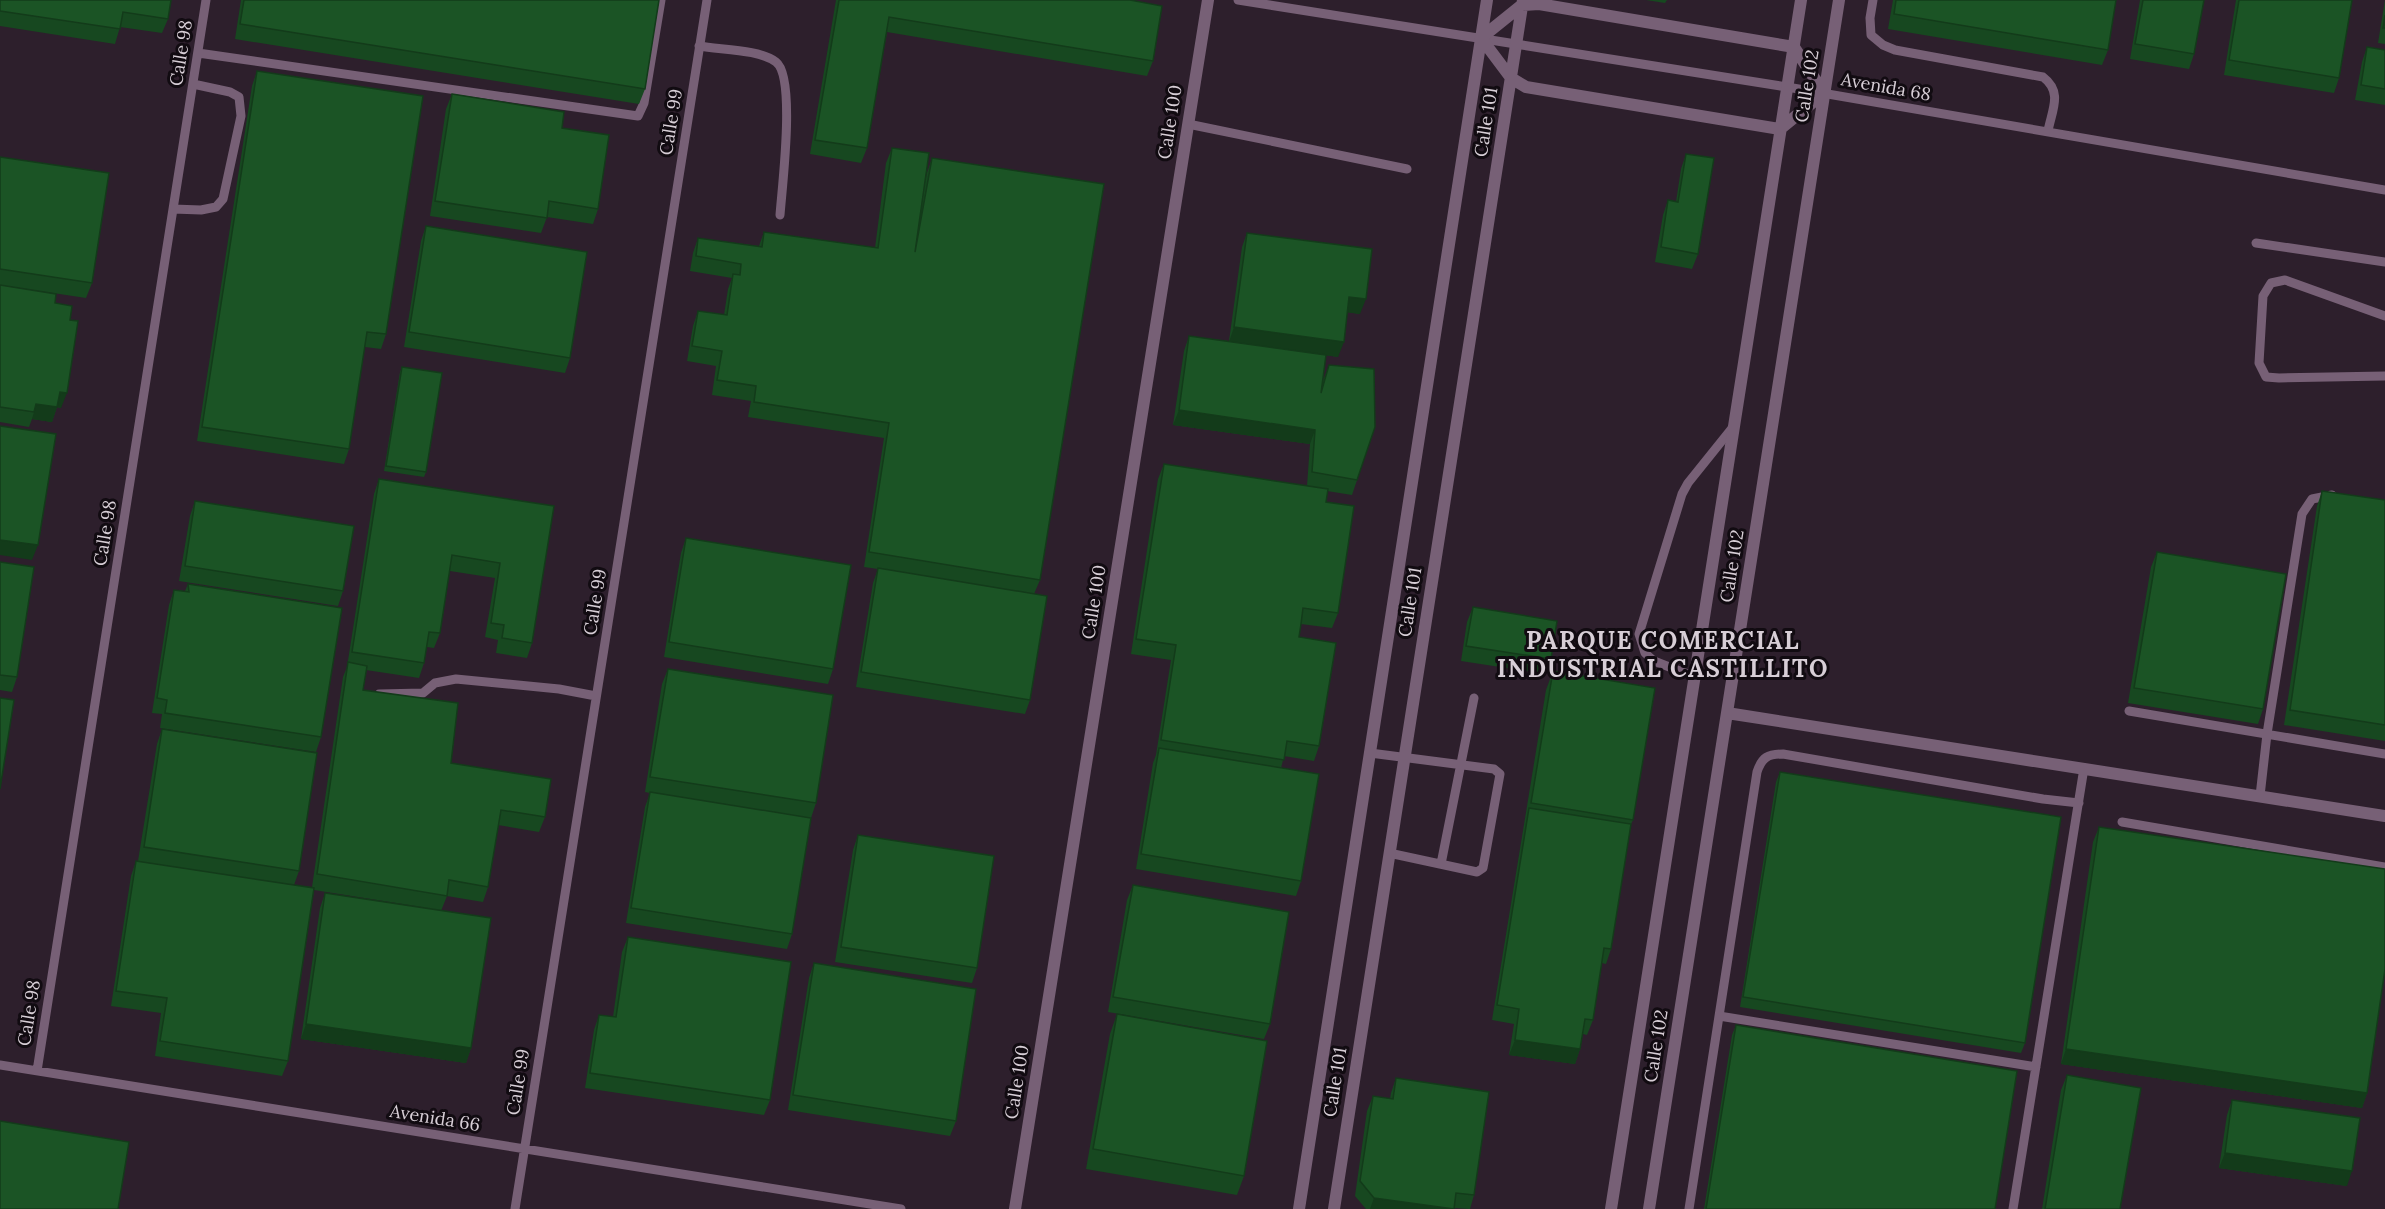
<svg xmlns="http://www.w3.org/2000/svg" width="2385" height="1209" font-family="Lora,serif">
  <rect width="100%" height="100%" fill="#2d1f2c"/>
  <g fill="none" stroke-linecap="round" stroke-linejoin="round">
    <path stroke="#776076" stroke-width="9" d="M1238 0 1787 87 2385 190
      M1873 0 1870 18 1871 35 1883 45 1895 50 2043 77C2063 92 2052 110 2048 131
      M699 46C721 50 759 49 776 62 796 77 782 187 780 215
      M198 53 638 116 644 103 661 0
      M1188 124 1407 169
      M173 209 201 210 216 207 223 199 241 116 239 97 230 92 193 84
      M2256 243 2385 262
      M2385 316 2285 280 2271 283 2263 296 2259 363 2266 377 2279 378 2385 376
      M1695 677 1654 661 1645 653 1639 634 1682 494 1688 483 1733 427
      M379 694 423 693 435 683 456 679 559 689 596 696
      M2129 711 2385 754
      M1370 753 1494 769 1500 774 1483 868 1477 872 1389 853
      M2260 796 2267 734 2302 514 2312 499 2332 495
      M2122 822 2385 867
      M1441 864 1474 698
      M1719 1016 2036 1067
      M0 1065 901 1209
      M37 1071 206 0
      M515 1209 707 0
      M1689 1209 1757 772C1762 757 1768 754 1783 754L2043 799 2079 803
      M2013 1209 2084 768"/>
    <path stroke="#776076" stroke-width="12" d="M1539 4 1794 47 1824 93 1780 129 1526 87 1511 78 1481 38 1522 5Z
      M1727 713 2385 816
      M1015 1209 1208 0
      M1299 1209 1487 0
      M1334 1209 1523 0
      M1611 1209 1801 0
      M1649 1209 1839 0"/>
  </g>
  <path fill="#174820" d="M0 0H171L168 19 162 33 120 27 115 44 0 26Z
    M241 0H659L645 89 639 104 235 39Z
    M836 0H1130L1153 61 1147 76 887 32 867 148 861 163 810 154Z
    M1646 0H1667L1665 3Z
    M1893 0H2116L2108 50 2102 65 1888 29Z
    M2140 0H2204L2194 54 2189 69 2130 59Z
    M2236 0H2352L2339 78 2334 93 2224 75Z
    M2385 0V44L2378 43Z
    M2367 47 2385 50V105L2355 100 2362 62Z
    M257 71 386 334 381 349 365 347 349 449 344 464 197 441 252 86Z
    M452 94 562 128 598 209 593 224 547 217 541 233 430 216 446 109Z
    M892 148 924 186 927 173 932 158 1040 580 1034 594 1030 700 1025 714 856 687 873 583 878 569 864 567 884 438 748 417 751 401 712 395 716 366 687 361 693 326 698 311 724 315 728 289 732 278 690 271 693 253 698 238 759 246 764 232 875 248 886 163Z
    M1686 154 1698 254 1692 269 1655 262 1663 215 1668 200 1676 202 1681 169Z
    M0 157 92 283 86 298 0 285Z
    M426 226 570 358 565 373 404 347 421 241Z
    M1247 233 1360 314 1347 312 1338 357 1326 355 1323 381 1329 365 1375 427 1352 495 1327 491 1326 502 1338 613 1332 628 1301 624 1299 637 1319 746 1314 761 1284 756 1281 768 1301 881 1296 896 1136 869 1153 763 1156 755 1171 660 1131 654 1158 479 1164 464 1307 486 1310 444 1173 425 1184 351 1189 336 1229 341 1242 247Z
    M0 285 55 303 70 320 61 408 57 407 52 422 32 419 29 427 0 422Z
    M402 367 426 472 424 477 384 471 400 372Z
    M379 479 554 506 532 643 527 658 496 653 498 640 485 637 495 578 450 571 440 633 434 648 427 647 424 663 419 678 366 670 363 690 451 763 545 817 539 832 498 825 488 887 483 902 447 896 441 911 471 1048 466 1063 301 1039 320 908 325 893 434 909 314 890 288 1061 282 1076 155 1056 161 1013 111 1006 131 876 136 861H138L157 744 162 729 299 871 294 885 312 887 343 677 347 667 374 494Z
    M2322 491 2385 500V741L2284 725 2317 506Z
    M195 501 343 591 338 606 179 581 190 516Z
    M686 538 833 669 828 684 664 657 681 553Z
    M2157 552 2263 709 2258 724 2128 703 2151 567Z
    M0 562 17 677 12 692 0 690Z
    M188 584 321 737 316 752 160 728 162 714 152 713 169 605 174 590 185 591Z
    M1473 607 1551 659 1545 674 1461 661 1467 622Z
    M668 669 816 803 811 818 792 934 787 949 626 923 645 807 650 793 645 792 662 684Z
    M1553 671 1633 820 1631 824 1611 949 1606 964 1602 963 1593 1020 1587 1035 1583 1034 1580 1049 1575 1064 1509 1055 1514 1024 1492 1020 1546 690Z
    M1780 772 2025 1043 2021 1053 1740 1007 1776 782Z
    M2099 827 2367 1093 2362 1108 2061 1064 2093 842Z
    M858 835 977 968 972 983 835 962 853 850Z
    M1133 885 1270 1024 1264 1039 1108 1012 1127 900Z
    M628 937 770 1100 764 1115 585 1088 594 1030 599 1015 613 1017 622 952Z
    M814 963 956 1121 950 1136 788 1110 809 978Z
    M1117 1014 1244 1176 1237 1195 1086 1169 1110 1034Z
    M1736 1025 1995 1209H1704L1732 1035Z
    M2067 1075 2120 1209H2042L2061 1090Z
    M1396 1078 1474 1195 1470 1209 1454 1208V1209H1366L1355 1196 1367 1111 1373 1096 1390 1099 1391 1093Z
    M2232 1100 2347 1186 2219 1168 2227 1115Z"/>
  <path fill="#133b1a" d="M1349 297 1366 299 1360 314 1344 312Z
    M1234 327 1344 342 1338 357 1229 342Z
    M60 392 67 393 61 408 57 407 52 422 32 419 34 412 36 404Z
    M1179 410 1315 430 1310 444 1173 425Z
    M0 540 38 545 32 560 0 555Z
    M306 1024 471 1048 466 1063 301 1039Z
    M1515 1040 1580 1049 1575 1064 1509 1055Z
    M2066 1049 2367 1093 2362 1108 2061 1064Z
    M2225 1153 2352 1171 2347 1186 2219 1168Z
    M1374 1198 1454 1209H1370Z"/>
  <path fill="#1b5425" stroke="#133b1a" stroke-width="1.5" d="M0 0H171L168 19 123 12 120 29 0 11Z
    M244 0H659L645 89 240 24Z
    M839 0H1130L1162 6 1153 61 889 17 867 148 815 140Z
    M1896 0H2116L2108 50 1894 14Z
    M2143 0H2204L2194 54 2135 44Z
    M2239 0H2352L2339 78 2229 60Z
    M2385 15V28H2383Z
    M2367 47 2385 50V89L2361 85Z
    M257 71 423 96 386 334 367 332 349 449 202 427Z
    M452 94 564 112 562 128 609 135 598 209 549 201 547 218 435 201Z
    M892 148 929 153 915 252 932 158 1104 184 1040 580 869 552 889 423 754 402 756 386 717 380 722 351 692 346 698 311 727 315 733 274 740 275 741 264 696 256 698 238 762 247 764 232 878 248Z
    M1686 154 1714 158 1698 254 1661 247 1668 200 1678 202Z
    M0 157 109 173 92 283 0 269Z
    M426 226 587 252 570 358 409 332Z
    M1247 233 1372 249 1366 299 1349 297 1344 342 1234 327Z
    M0 285 56 294 55 303 72 306 70 320 78 321 67 393 60 392 57 407 36 404 34 412 0 407Z
    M1189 336 1326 355 1321 393 1329 365 1374 369 1375 427 1357 480 1312 472 1315 430 1179 410Z
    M402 367 442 373 426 472 386 466Z
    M0 426 56 434 38 545 0 540Z
    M1164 464 1328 489 1326 502 1354 506 1338 613 1303 608 1301 624 1299 637 1336 643 1319 746 1287 741 1284 760 1161 740 1176 645 1136 639Z
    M379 479 554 506 532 643 502 638 504 625 491 623 500 563 452 555 440 633 429 632 424 663 352 652Z
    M2322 491 2385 500V725L2290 710Z
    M195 501 354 526 343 591 185 566Z
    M686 538 851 565 833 669 669 642Z
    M2157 552 2286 574 2263 709 2134 688Z
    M0 562 34 567 17 677 0 675Z
    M878 568 1047 596 1030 700 861 672Z
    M188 584 342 608 321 737 165 713 167 700 157 698 174 590 189 592Z
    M1473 607 1557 621 1551 659 1466 646Z
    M348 662 367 666 363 690 458 703 451 763 551 779 545 817 501 810 488 887 449 880 447 896 317 874Z
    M668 669 833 695 816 803 650 777Z
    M1553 671 1655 688 1633 820 1531 803Z
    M0 698 14 700 0 789Z
    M162 729 317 753 299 871 144 847Z
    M1159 748 1319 774 1301 881 1141 854Z
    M1780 772 2061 817 2025 1043 1743 997Z
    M650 792 811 818 792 934 631 908Z
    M1529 808 1631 824 1611 949 1604 948 1593 1020 1585 1019 1580 1049 1515 1040 1519 1009 1497 1005Z
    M2099 827 2385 869V969L2367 1093 2066 1049Z
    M858 835 994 856 977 968 841 947Z
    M136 861 314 888 288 1061 160 1041 167 998 116 991Z
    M1133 885 1289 912 1270 1024 1113 997Z
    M325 893 491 918 471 1048 306 1024Z
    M628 937 791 962 770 1100 590 1073 599 1015 616 1017Z
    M814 963 976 989 956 1121 793 1095Z
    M1117 1014 1267 1041 1244 1176 1093 1149Z
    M1736 1025 2017 1071 1995 1209H1706Z
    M2067 1075 2141 1088 2120 1209H2045Z
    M1396 1078 1489 1092 1474 1195 1456 1193 1454 1209 1374 1198 1360 1181 1373 1096 1393 1099Z
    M2232 1100 2360 1118 2352 1171 2225 1153Z
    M0 1121 129 1142 118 1209H0Z"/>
  <g text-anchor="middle" stroke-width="6" stroke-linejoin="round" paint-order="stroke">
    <g font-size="18" fill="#d7ced6" stroke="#110b11">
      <text transform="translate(181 53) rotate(-81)" y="6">Calle 98</text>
      <text transform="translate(1807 86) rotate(-81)" y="6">Calle 102</text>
      <text transform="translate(1886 87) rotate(10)" y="6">Avenida 68</text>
      <text transform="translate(671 122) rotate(-81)" y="6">Calle 99</text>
      <text transform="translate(1170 122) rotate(-81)" y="6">Calle 100</text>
      <text transform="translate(1486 122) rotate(-81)" y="6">Calle 101</text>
      <text transform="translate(105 533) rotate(-81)" y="6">Calle 98</text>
      <text transform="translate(1732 566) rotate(-81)" y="6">Calle 102</text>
      <text transform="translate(595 602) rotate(-81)" y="6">Calle 99</text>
      <text transform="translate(1094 602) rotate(-81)" y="6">Calle 100</text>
      <text transform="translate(1410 602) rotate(-81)" y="6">Calle 101</text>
      <text transform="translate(29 1013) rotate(-81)" y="6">Calle 98</text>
      <text transform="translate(1656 1046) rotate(-81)" y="6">Calle 102</text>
      <text transform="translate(518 1082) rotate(-81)" y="6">Calle 99</text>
      <text transform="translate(1017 1082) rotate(-81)" y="6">Calle 100</text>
      <text transform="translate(1335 1082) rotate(-81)" y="6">Calle 101</text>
      <text transform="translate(435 1118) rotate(9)" y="6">Avenida 66</text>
    </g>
    <g font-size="24" font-weight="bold" letter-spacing="1.5" fill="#d7ced6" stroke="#110b11">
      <text x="1663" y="649">PARQUE COMERCIAL<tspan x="1663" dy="28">INDUSTRIAL CASTILLITO</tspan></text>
    </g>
  </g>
</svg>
